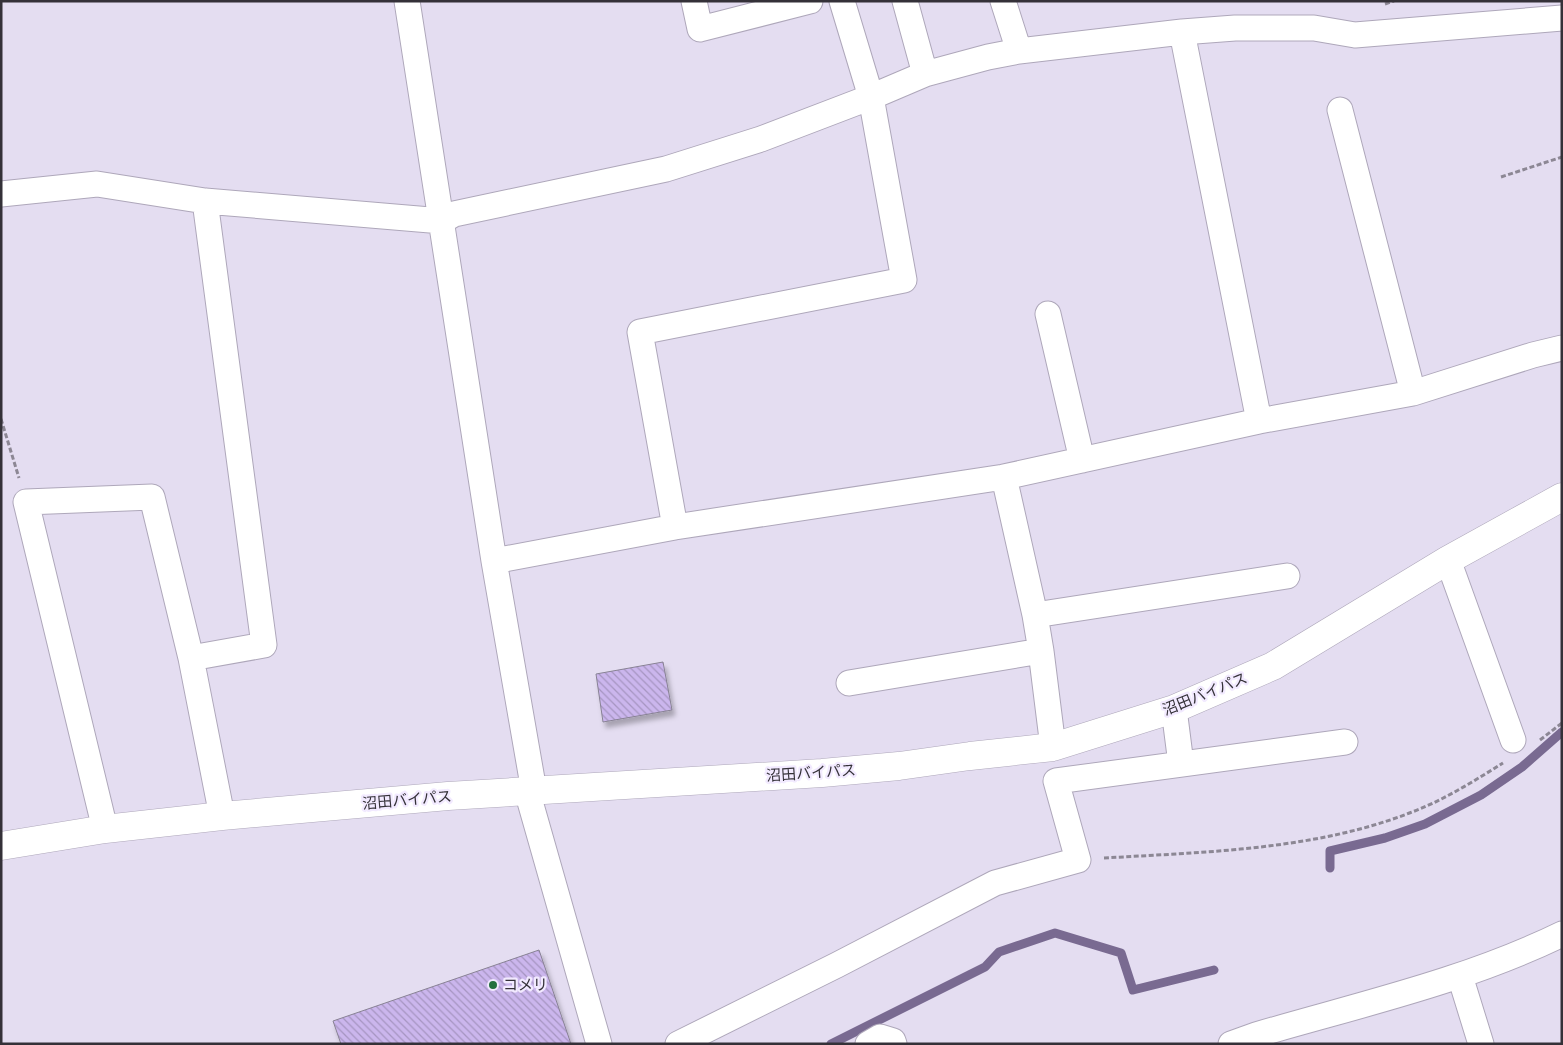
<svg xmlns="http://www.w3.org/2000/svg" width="1563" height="1045" font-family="'DM Sans','Noto Sans JP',sans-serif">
  <defs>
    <pattern id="building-back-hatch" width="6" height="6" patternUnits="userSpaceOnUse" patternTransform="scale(1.25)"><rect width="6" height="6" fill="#cbb6ed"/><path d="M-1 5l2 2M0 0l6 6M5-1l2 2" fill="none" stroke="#a695c1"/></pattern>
    <filter id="shadow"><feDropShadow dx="3" dy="5.5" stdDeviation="2.5" flood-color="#0004"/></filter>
  </defs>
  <rect width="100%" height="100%" fill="#e4ddf1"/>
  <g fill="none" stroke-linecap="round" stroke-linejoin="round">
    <path stroke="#796a91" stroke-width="9" d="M1330 868V851L1385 838 1425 824 1481 795 1522 767 1562 732
      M831 1044 985 967 999 952 1055 933 1121 953 1133 990 1214 970"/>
  </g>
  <path fill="url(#building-back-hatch)" stroke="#888294" filter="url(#shadow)" d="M663 662 672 710 603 722 596 674Z
    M539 950 571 1044H341L333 1021Z"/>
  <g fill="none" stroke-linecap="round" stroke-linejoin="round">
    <defs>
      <path id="minor" d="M407 1 494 561 534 791
        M694 1 700 29 810 1
        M905 1 925 74
        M1003 1 1019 51
        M1182 32 1259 421
        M1340 110 1413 393
        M1 194 97 184 205 201 442 221 454 214 666 169 761 139 871 97 925 74 988 57 1019 51 1182 32 1235 28H1314L1355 35 1562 18
        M1048 314 1082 460
        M1004 477 1035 615 1041 651 1053 747
        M675 527 640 332 904 280 871 97 842 1
        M1448 560 1513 740
        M494 561 675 527 1004 477 1259 421 1413 393 1533 355 1562 348
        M1035 615 1287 576
        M191 658 264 645 205 201
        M849 683 1041 651
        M1174 709 1181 764
        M527 791 599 1044
        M105 829 26 502 152 497 191 658 222 816
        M1460 976 1481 1044
        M678 1044 837 965 995 883 1078 860 1056 781 1345 742
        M868 1044 880 1037 893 1041 894 1044
        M1231 1044 1256 1035C1358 1005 1466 981 1562 934"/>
      <path id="tertiary" d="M1 846 105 829 222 816 448 796 822 773 899 766 970 756 1053 747 1174 709 1273 666 1448 560 1562 497"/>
    </defs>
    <use href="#minor" stroke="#aea7ba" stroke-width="27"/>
    <use href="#tertiary" stroke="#aea7ba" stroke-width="29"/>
    <path stroke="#8c8794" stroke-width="3" stroke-dasharray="5 2.5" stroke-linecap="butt" d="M1385 4 1394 1
      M1501 177 1562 157
      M1 419 19 478
      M1540 740 1562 723
      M1104 858C1206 852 1316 850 1412 812 1444 800 1474 781 1503 763"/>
    <use href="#minor" stroke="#fff" stroke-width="25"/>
    <use href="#tertiary" stroke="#fff" stroke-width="28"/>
  </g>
  <circle fill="#24703f" stroke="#f2eaff" stroke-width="2" cx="493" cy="985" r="5"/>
  <g text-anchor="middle" stroke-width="4.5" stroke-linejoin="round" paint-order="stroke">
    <g font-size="15" fill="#343138" stroke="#f2eaff">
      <text transform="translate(1205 694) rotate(-22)" y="5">沼田バイパス</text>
      <text transform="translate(811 773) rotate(-4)" y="5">沼田バイパス</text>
      <text transform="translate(407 800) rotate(-5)" y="5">沼田バイパス</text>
    </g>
    <g font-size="15" fill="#343138" stroke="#f2eaff" text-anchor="start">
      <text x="503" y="990">コメリ</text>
    </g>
  </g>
  <rect width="1563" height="1045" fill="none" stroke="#343138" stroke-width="5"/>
</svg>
